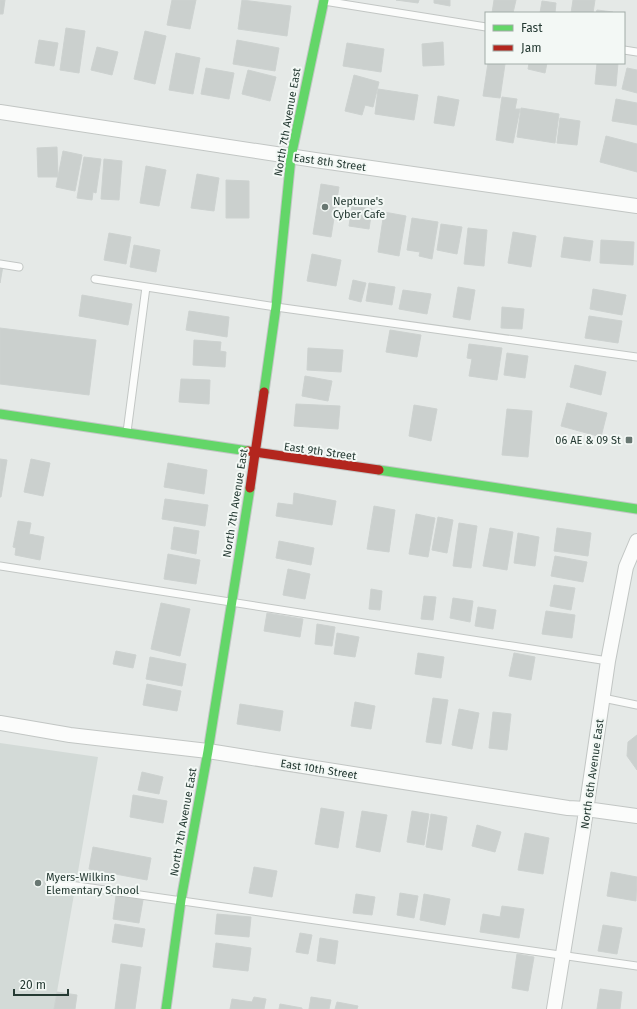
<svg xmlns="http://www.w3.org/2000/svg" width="637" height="1009" font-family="'Fira Sans',sans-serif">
  <rect width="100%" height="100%" fill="#e5e9e7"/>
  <path fill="#d3dad7" d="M0 743 98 757 54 1009H0Z"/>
  <path fill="#cbd0ce" stroke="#cdd2d0" d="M0 0H5L3 14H0Z
    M172 0H196L190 29 167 25Z
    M242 0 291 6 287 36 238 29Z
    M396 0H419L418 3Z
    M434 0H450V6L434 3Z
    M494 0H516L513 13H492Z
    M573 0H595L593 13H571Z
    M542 1 556 3 555 13H540Z
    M597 10 613 12V13H596Z
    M66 28 85 31 79 73 60 70Z
    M145 31 166 36 155 84 134 79Z
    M39 40 58 43 54 66 35 63Z
    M237 40 279 48 275 71 233 64Z
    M443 42 444 65 423 66 422 44Z
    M347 43 384 49 381 72 343 66Z
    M97 47 118 52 112 75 91 70Z
    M176 53 200 58 193 94 169 90Z
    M488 63 505 64 500 98 483 96Z
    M529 63H547L545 73 528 69Z
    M597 63H618L616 86 595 84Z
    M206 68 234 73 229 99 201 94Z
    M627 68 637 70V93L622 89Z
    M248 70 276 77 270 101 242 94Z
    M354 75 379 82 373 107 365 105 362 115 345 111Z
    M378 89 418 95 414 120 375 114Z
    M438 96 459 100 454 126 434 123Z
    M502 97 517 99 515 109H520L513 143 496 140Z
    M616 99 637 103V125L612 121Z
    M521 108 559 114 555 143 517 137Z
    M560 118 580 121 577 145 557 143Z
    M606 136 637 144V172L600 162Z
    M57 147 58 177H38L37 148Z
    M63 151 82 155 75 191 56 187Z
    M84 157 101 159 96 193 93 192 92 200 77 198Z
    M104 159 122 161 119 200 101 199Z
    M146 166 166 170 159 206 140 203Z
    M197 174 219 178 214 211 191 208Z
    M226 180 249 181V218H226Z
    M321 184 339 187 331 237 313 234Z
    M352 206 372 209 369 229 349 226Z
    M384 212 406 216 399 256 378 252Z
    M412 218 438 222 432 259 419 256 420 252 407 250Z
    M441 224 462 227 457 254 437 250Z
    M468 228 487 230 484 266 464 264Z
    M513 232 536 236 531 267 508 263Z
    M109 233 131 237 126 264 104 260Z
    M564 237 593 241 590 261 561 257Z
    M601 240 634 242 633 265 600 263Z
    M134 245 160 250 156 272 130 267Z
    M312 254 341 260 336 286 307 281Z
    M0 266H3L0 283Z
    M353 280 366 283 361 302 349 299Z
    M369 283 395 287 392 305 366 301Z
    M458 287 475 290 470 320 453 317Z
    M593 289 626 295 622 315 590 309Z
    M403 290 431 294 427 314 399 309Z
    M82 295 132 304 128 325 79 316Z
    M502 307 524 309 522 329 501 328Z
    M189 311 229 317 227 337 186 330Z
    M589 316 622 321 618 343 585 338Z
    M0 328 96 340 89 395 0 384Z
    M390 330 421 335 417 357 386 352Z
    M194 340 221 342 220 351 226 352 225 367 193 365Z
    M469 344 502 348 497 380 469 376 472 359 467 358Z
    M308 348 343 350 341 372 307 370Z
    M507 353 528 356 525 378 504 375Z
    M575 365 606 372 601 395 570 387Z
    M305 376 332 381 328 401 302 396Z
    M181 379 210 380 209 404 179 402Z
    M567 403 607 413 601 437 561 426Z
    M296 404 340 406 338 429 294 426Z
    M414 405 437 409 431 441 409 436Z
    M507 409 532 411 528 457 502 455Z
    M0 459 7 460 1 497H0Z
    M31 459 50 463 43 496 24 492Z
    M168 463 207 470 204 494 164 487Z
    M294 493 336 501 332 525 276 516 278 503 293 505Z
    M165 499 208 505 205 526 162 519Z
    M374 506 395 510 389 552 367 549Z
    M416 514 435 518 428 557 409 554Z
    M438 517 453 520 447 553 432 550Z
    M18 521 31 523 29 534 44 537 40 560 15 555 16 548 13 547Z
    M459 523 477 526 471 568 453 566Z
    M174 527 199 531 196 554 171 549Z
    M490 528 513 532 507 570 483 566Z
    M557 528 591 533 588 556 554 551Z
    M518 533 539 537 535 566 514 563Z
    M279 541 314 548 311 565 276 558Z
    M168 554 200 560 196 584 164 579Z
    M555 556 587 562 583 582 551 576Z
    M288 569 310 574 305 599 283 595Z
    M554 585 575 588 571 610 550 606Z
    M371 589 382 591 380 610 369 609Z
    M424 596 436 597 433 620 421 619Z
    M453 598 473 601 470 622 450 618Z
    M161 603 190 609 180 656 151 649Z
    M478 607 496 610 493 629 475 626Z
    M546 611 575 615 572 638 542 634Z
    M267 613 303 619 300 637 264 631Z
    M317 624 335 627 332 646 315 644Z
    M337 633 359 637 355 657 334 654Z
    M116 651 136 655 133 668 113 664Z
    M418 653 444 657 441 678 415 674Z
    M514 653 535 657 531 680 509 676Z
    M150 657 186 664 182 686 146 679Z
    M147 684 181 691 177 711 143 705Z
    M433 698 448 700 441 744 426 742Z
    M355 702 375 706 371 729 351 726Z
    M240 704 283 711 280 731 237 724Z
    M459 709 479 713 472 749 452 745Z
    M493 712 511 714 507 750 489 748Z
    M637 735V770L627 756 628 742Z
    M142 772 163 777 159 794 138 790Z
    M133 795 167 801 163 823 130 817Z
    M321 808 344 812 338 848 315 844Z
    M362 811 387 815 380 852 356 847Z
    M412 811 429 814 424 845 407 842Z
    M431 814 447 817 442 850 426 847Z
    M477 825 501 832 495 852 472 846Z
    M525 833 549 838 543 874 518 870Z
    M93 847 151 858 147 880 89 869Z
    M254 867 277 871 272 897 249 893Z
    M611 872 637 877 636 901 607 896Z
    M400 893 418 896 414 918 397 915Z
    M356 894 375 897 372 915 353 913Z
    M424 894 450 899 445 925 420 920Z
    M116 896 143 900 139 923 113 919Z
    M502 906 524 909 519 938 480 932 483 914 500 917Z
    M217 914 251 917 249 937 215 934Z
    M115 924 145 929 142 947 112 942Z
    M603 925 622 928 617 954 598 951Z
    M300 933 312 935 308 954 296 952Z
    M320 938 338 941 335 964 317 961Z
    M216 943 251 948 248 971 213 967Z
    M517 954 534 957 528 991 512 988Z
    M121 964 141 967 135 1009H115Z
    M600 989 622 992 620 1009H597Z
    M57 992 77 995 75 1009H54Z
    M254 997 266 999 264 1009H230L232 999 252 1002Z
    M311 997 331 1000 329 1009H309Z
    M337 1002 358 1006 357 1009H335Z
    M280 1004 302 1008V1009H279Z"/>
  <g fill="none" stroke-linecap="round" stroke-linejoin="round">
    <defs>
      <path id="lane" d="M324 1 486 27
        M624 50 637 52
        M0 264 19 267
        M95 279 276 307 637 357
        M127 432 146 287
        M0 566 608 661
        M603 698 637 705
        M49 882 637 966"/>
      <path id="street" d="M0 112 315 160 637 206
        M0 723 70 735 208 751 568 808 586 809 637 816
        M554 1009 583 831 608 661 626 567 637 541"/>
      <path id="fast" d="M264 392 276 307 291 157 324 0
        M0 414 248 451
        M379 470 637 509
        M166 1009 181 900 208 751 250 488"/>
      <path id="jam" d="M248 451 379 470
        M250 488 264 392"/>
    </defs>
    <use href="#lane" stroke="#c2c6c4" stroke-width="9"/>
    <use href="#street" stroke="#c2c6c4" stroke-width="16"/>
    <use href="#fast" stroke="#c1c6c4" stroke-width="11"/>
    <use href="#jam" stroke="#c1c6c4" stroke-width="11"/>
    <use href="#lane" stroke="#fbfcfb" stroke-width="7"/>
    <use href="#street" stroke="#fbfcfb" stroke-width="14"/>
    <use href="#fast" stroke="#63d668" stroke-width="9"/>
    <use href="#jam" stroke="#b3261e" stroke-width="9"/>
  </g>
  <g fill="#687772" stroke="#f3f8f5" stroke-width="1.5">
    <circle cx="325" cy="207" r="4"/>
    <rect x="625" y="436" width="8" height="8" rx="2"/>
    <circle cx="38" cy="883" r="4"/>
  </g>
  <g text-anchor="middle" stroke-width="4" stroke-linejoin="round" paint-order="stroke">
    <g font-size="11" fill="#253a33" stroke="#f3f8f5">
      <text transform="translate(287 122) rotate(-80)" y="4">North 7th Avenue East</text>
      <text transform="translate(330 162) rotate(8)" y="4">East 8th Street</text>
      <text transform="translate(320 451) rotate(8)" y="4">East 9th Street</text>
      <text transform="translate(235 503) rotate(-81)" y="4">North 7th Avenue East</text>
      <text transform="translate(319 769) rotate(9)" y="4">East 10th Street</text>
      <text transform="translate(592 774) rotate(-82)" y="4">North 6th Avenue East</text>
      <text transform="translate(183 822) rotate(-80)" y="4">North 7th Avenue East</text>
    </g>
    <g font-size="11" fill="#253a33" stroke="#f3f8f5" text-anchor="start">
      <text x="333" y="205">Neptune's<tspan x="333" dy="13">Cyber Cafe</tspan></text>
      <text x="621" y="444" text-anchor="end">06 AE &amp; 09 St</text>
      <text x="46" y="881">Myers-Wilkins<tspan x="46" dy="13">Elementary School</tspan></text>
    </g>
  </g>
  <rect x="485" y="12" width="140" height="52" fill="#f3f8f5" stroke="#a1aca7"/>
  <rect x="493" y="25" width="20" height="6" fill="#63d668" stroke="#a1aca7"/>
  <text x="521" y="32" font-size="12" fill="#253a33">Fast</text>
  <rect x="493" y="45" width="20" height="6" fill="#b3261e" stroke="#a1aca7"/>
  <text x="521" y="52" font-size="12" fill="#253a33">Jam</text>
  <path d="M14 989v6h54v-6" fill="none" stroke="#253a33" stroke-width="2"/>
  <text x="20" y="989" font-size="12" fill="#253a33" stroke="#f3f8f5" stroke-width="3" paint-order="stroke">20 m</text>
</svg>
